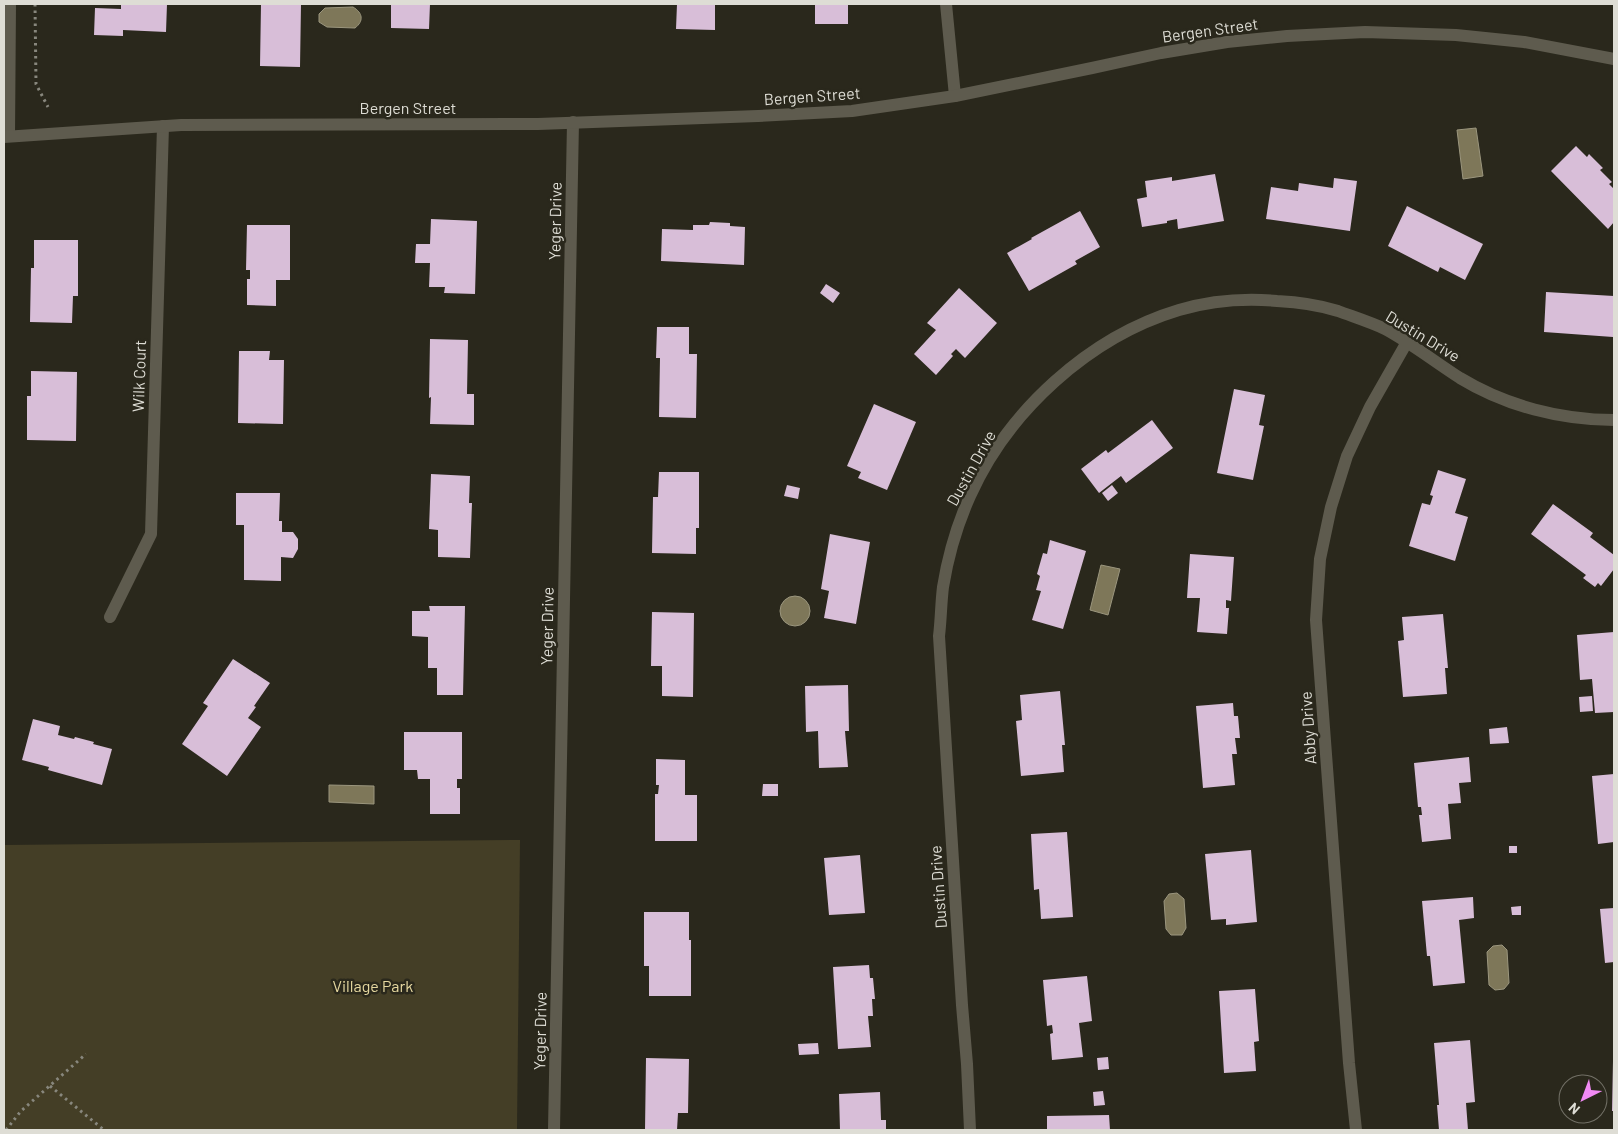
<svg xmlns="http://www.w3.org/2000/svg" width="1618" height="1134" font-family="Barlow,sans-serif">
  <rect width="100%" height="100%" fill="#2a281c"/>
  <path fill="#443e26" d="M520 840 517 1130H4V845Z"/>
  <path fill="#7e7759" stroke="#9b967e" d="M353 7C363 13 364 21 355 28L327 27 319 22V14L325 8Z
    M1476 128 1483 176 1463 179 1457 130Z
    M1101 565 1120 569 1108 615 1090 610Z
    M780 611a15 15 0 1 1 30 0a15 15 0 1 1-30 0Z
    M329 785 374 786V804L329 802Z
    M1177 893 1184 899 1186 928 1182 935H1171L1166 929 1164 901 1169 894Z
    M1502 945 1507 950 1509 983 1504 989 1495 990 1489 985 1487 952 1493 946Z"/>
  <path fill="#d8bed8" d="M121 4H167L166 32 123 30V36L94 35 95 8 121 9Z
    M261 4H301L300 67 260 66Z
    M391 4H430L429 29 391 28Z
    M677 4H715V30L676 29Z
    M815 4H848V24H815Z
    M1576 146 1587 157 1589 154 1603 168 1600 170 1612 182 1609 184 1614 189V222L1608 229 1551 171Z
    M1215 174 1224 221 1178 229 1177 219 1167 221V223L1142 227 1137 199 1147 197 1145 181 1172 177V181Z
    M1334 178 1357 181 1350 231 1266 219 1271 187 1298 191 1299 183 1333 188Z
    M1407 206 1483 244 1465 280 1440 267 1438 272 1388 246Z
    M1080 211 1100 247 1075 261 1077 264 1029 291 1007 253 1032 239 1031 238Z
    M431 219 477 221 475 294 444 293 445 287H429L430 263H415L416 244H430Z
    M710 222 730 223V226L745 227 744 265 661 261 662 229 693 230V225H709Z
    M247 225H290V280H276V306L247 305V279H250V270H246Z
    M34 240H78V296H73L72 323 30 322 31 268H34Z
    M826 284 840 293 833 303 820 293Z
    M959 288 997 323 965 358 956 349 951 354 953 356 936 375 914 354 936 330 927 323Z
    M1546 292 1614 296 1613 337 1544 332Z
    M657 327H689V354H697L696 418 659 417 660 358H656Z
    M430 339 468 340 467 394H474V425L430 424 431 397 429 398Z
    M239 351H270L269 360H284L283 424 238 423Z
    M31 371 77 372 76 441 27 440V396H31Z
    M1234 389 1265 395 1259 425 1264 426 1253 480 1217 473Z
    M874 404 916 422 887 490 858 478 861 472 847 466Z
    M1152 420 1173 448 1126 483 1121 476 1099 493 1081 469 1106 450 1108 453Z
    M1438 470 1466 479 1455 513 1468 517 1455 561 1409 546 1422 503 1430 505 1433 496 1430 495Z
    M659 472H699V528H696V554L652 553 653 497H658Z
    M431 474 470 476 469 503H472L470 558 438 557V530L429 529Z
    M787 485 800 488 798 499 784 496Z
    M1112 485 1118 493 1108 501 1102 493Z
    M236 493H280L279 521H282V532H293L298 539V549L293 558 281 557V581L244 580V525H236Z
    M1553 504 1593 533 1590 537 1614 555V569L1601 586 1598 583 1595 587 1583 578 1586 575 1531 534Z
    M830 534 870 542 856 624 824 618 829 591 821 589Z
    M1050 540 1086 551 1063 629 1032 620 1041 591 1036 590 1040 576 1037 574 1043 553 1047 554Z
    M1190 554 1234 557 1231 601 1226 600V608H1229L1227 634 1197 632 1200 598H1187Z
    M429 606H465L463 695H437V668H428V637L412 636V611H430Z
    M652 612 694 613 693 697 662 696V666H651Z
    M1443 614 1448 668H1445L1447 694 1403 697 1398 641 1404 640 1402 617Z
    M1614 632V712L1595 713 1592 679 1580 680 1577 635Z
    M233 659 270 683 254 706 256 707 248 718 261 727 227 776 182 744 208 706 203 703Z
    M848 685 849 731H845L848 767 819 768 818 731 806 732 805 686Z
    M1060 691 1065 745H1062L1064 772 1021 776 1016 721 1022 720 1020 695Z
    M1592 696 1593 711 1580 712 1579 697Z
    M1233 703 1234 716H1238L1240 738H1235L1237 754H1232L1235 785 1203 788 1196 706Z
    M33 719 60 726 58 735 74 739 75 737 94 742 93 744 112 749 102 785 48 770 49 767 22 760Z
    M1507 727 1509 743 1490 744 1489 729Z
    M404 732H462V779H457V788H460V814H430V779H418L417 770H404Z
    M1469 757 1471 782 1459 783 1461 803 1448 804 1451 839 1422 842 1419 815H1422L1421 807H1418L1414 763Z
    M656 759 685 760V795H697V841H655V794H658L659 785H656Z
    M1614 774V842L1598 844 1592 776Z
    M763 784H778V796H762Z
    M1067 832 1073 917 1041 919 1039 889 1034 890 1031 834Z
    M1509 846H1517V853H1509Z
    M1251 850 1257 922 1226 925V919L1211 920 1205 854Z
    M860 855 865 913 829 915 824 858Z
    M1473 897 1474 918 1459 920 1465 983 1433 986 1430 956H1427L1422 901Z
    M1521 906V915H1512L1511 907Z
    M1614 908V962L1605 963 1600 909Z
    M644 912H689V940H691V996H649V966H644Z
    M869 965 870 978H873L875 999H872L873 1016H868L871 1047 838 1049 833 967Z
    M1087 976 1092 1021 1079 1023 1083 1057 1052 1060 1050 1034 1053 1033 1052 1025 1047 1026 1043 980Z
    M1255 989 1259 1041 1254 1042 1256 1071 1224 1073 1219 991Z
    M1470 1040 1475 1102 1466 1103 1468 1130H1439L1437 1105H1439L1434 1043Z
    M818 1043 819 1054 799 1055 798 1044Z
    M1108 1057 1109 1069 1098 1070 1097 1058Z
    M646 1058 689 1059 688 1113H678L677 1130H645Z
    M1613 1061H1614V1111H1612Z
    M1103 1091 1105 1105 1094 1106 1093 1092Z
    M880 1092 881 1120H886V1130H840L839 1094Z
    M1109 1115 1110 1130H1047V1116Z"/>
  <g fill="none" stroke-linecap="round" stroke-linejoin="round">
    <path stroke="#88877d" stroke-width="3" stroke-dasharray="2.5 4" stroke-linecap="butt" d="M35 4 36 84 48 107
      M50 1086 104 1130
      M6 1130 21 1111 86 1054"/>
    <path stroke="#5e5b4e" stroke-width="12" d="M946 4 955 96
      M9 136 10 4
      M110 617 151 534 163 126
      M554 1130 573 122
      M970 1130 967 1064 962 1005 939 636C941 620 941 603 943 587 948 556 957 525 970 496 1008 411 1089 337 1179 310 1210 301 1244 298 1277 301 1297 302 1319 305 1338 311 1354 317 1370 322 1385 329 1411 343 1435 362 1460 378 1506 406 1561 420 1614 420
      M1356 1130 1349 1063 1316 620 1320 559 1331 507 1347 456 1370 407 1407 342"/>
    <path stroke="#5e5b4e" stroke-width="12" d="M4 137 181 125 538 124 758 116 852 111 955 96 1092 68 1161 53 1227 42 1287 36 1365 32 1456 35 1524 42 1614 59"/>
  </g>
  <g text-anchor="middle" stroke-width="5" stroke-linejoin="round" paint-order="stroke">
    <g font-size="16" fill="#deddd5" stroke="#2a281c">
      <text transform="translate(1210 30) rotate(-8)" y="6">Bergen Street</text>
      <text transform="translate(812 96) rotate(-4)" y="6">Bergen Street</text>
      <text x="408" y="114">Bergen Street</text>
      <text transform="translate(555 221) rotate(-89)" y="6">Yeger Drive</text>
      <text transform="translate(1423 336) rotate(31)" y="6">Dustin Drive</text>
      <text transform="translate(139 376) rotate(-88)" y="6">Wilk Court</text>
      <text transform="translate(971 468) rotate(-61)" y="6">Dustin Drive</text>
      <text transform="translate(547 626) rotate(-89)" y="6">Yeger Drive</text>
      <text transform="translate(1308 728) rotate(-94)" y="6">Abby Drive</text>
      <text transform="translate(938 887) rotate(-94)" y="6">Dustin Drive</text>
      <text transform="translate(540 1031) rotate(-89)" y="6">Yeger Drive</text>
    </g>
    <g font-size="16" fill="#e6d8a0" stroke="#2a281c">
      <text x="373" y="992">Village Park</text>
    </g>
  </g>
  <rect width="1618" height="1134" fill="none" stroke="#deddd5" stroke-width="10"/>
  <g transform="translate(1583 1099) rotate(222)"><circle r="24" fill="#2a281c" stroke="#727066"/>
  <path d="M0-4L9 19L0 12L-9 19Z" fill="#f18af4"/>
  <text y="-8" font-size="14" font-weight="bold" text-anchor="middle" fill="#deddd5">N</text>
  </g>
</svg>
